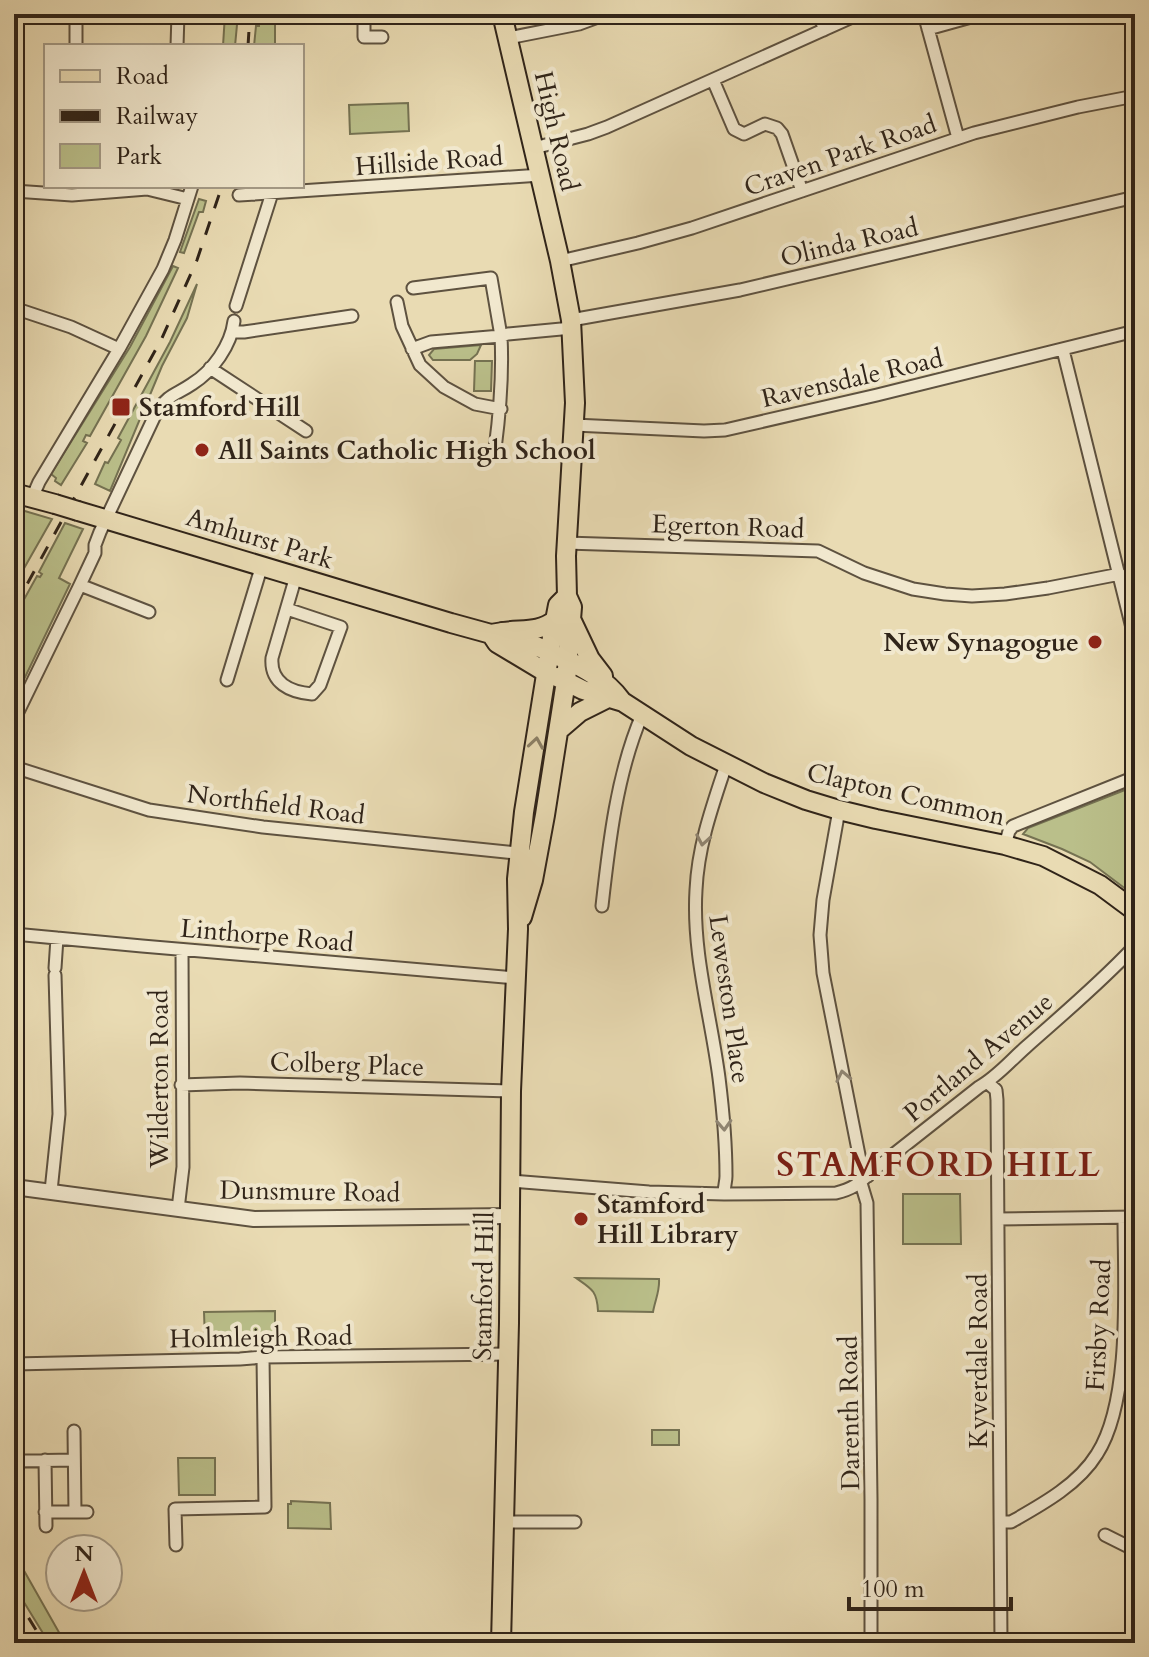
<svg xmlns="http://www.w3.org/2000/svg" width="1149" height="1657" font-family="Cardo,serif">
  <rect width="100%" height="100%" fill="#e9dbb3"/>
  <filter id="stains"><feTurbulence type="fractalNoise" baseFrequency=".0025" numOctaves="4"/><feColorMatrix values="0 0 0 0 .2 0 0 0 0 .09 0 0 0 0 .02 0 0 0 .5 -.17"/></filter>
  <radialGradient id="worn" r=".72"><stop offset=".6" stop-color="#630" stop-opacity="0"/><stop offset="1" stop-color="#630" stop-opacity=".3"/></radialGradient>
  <path fill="#babf8a" stroke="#757252" stroke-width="2" d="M225 14H238L235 46H223Z
    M256 14H275V46H254L256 26H259V23L256 22Z
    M408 103 409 131 350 134 349 105Z
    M199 199 206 201 203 212H199L184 253 180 252Z
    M173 266 178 268 146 336 90 436 86 435 83 441 87 443 61 485 55 481 56 478 51 474 130 347Z
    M197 284 187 318 162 366 110 491 95 484 105 462 108 463 121 440 118 438 170 342Z
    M481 345 477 354 470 360H433L429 355 434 349Z
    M475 361H492L491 391H474Z
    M18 509 52 519 14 586V517Z
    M65 523 83 529 59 578 70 584 14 700V618L19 619 21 614 17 612 37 576 40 577 42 574 39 572Z
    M1135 786V896L1090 862 1062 849 1023 834 1028 828Z
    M903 1194H960L961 1244H903Z
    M576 1278 659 1279C660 1291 655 1300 653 1312L598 1311C597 1291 592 1289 576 1278Z
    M275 1311V1345L210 1346 209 1341H205L204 1312Z
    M652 1430H679V1445H652Z
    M178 1458H215V1495H179Z
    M291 1501 330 1503 331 1529 288 1528V1504H291Z
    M14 1553 65 1643H49L14 1586Z
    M607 1635H659V1643H607Z"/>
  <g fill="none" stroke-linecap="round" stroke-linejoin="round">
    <defs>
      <path id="minor" d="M364 14V37H382
        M820 14 824 30
        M924 14 958 138
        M928 29 982 14
        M508 38 579 24 606 14
        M76 46V14
        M177 46 178 14
        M713 80 734 129 744 134 765 124 777 128 782 134 802 191
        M534 148 588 134 607 127 859 14
        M14 191 72 195 147 189 188 199
        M239 195 541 175
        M560 261 638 243 692 228 974 133 1078 107 1135 96
        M413 288 491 278 501 336 508 334 572 328
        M397 302 402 326 420 365 444 387 475 404 501 409
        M236 306 272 193
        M14 308 71 327 119 349
        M571 320 740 290 1135 197
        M233 332H244L352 316
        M412 349 431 342 501 336C503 374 500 411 495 449
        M1063 350 1135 640
        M210 368 306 431
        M574 425 704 431 725 430 877 395 1135 331
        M32 498 39 482 119 349 163 269 175 240 192 186
        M566 543 818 551 864 573 913 589 945 594 972 596 1005 594 1048 588 1120 574
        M80 585 149 612
        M287 609 341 627 320 685 312 694C290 692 270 683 272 658L296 576
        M227 680 262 565
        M14 720 80 585 95 553V545L100 532 157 411C169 394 176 395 192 384 213 371 231 345 234 321
        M14 767 149 810 189 816 263 827 526 854
        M839 810 823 900 820 935 823 973 860 1160 868 1176
        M1005 845 1009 831 1013 826 1135 777
        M602 906C609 843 617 773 642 715
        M14 934 142 946 516 978
        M55 968 57 938
        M988 1083 996 1090 997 1100 1001 1643
        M181 1085 240 1083 511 1091
        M511 1181 649 1192 724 1194 836 1193C856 1188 860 1182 875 1169L979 1087C997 1077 1010 1061 1026 1047 1062 1015 1099 984 1132 949
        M861 1183 867 1203 871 1499V1643
        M51 1191 59 1114 55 975
        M724 1194C724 1187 726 1182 726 1176 726 1143 723 1110 719 1078 711 1016 692 953 696 890 698 846 712 807 726 765
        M178 1209 183 1167 182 950
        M998 1219 1135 1217
        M14 1364 240 1359 263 1357 508 1354
        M74 1431 75 1512
        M45 1460 46 1526
        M14 1461 74 1460
        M45 1512H87
        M504 1522H575
        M1001 1522H1011C1041 1505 1078 1485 1097 1454 1132 1400 1124 1282 1124 1218
        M1105 1535 1135 1550
        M176 1545 175 1509 265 1507 263 1357"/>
      <path id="tertiary" d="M14 1187 254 1219 510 1216"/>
      <path id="primary" d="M14 493 55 504
        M78 511 451 623 491 634 503 632 550 652
        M491 634 497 643 547 673"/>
      <path id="trunk" d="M502 14 560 261 571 320 575 403 566 556 567 596 572 607 566 681 545 815 533 880 522 917
        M571 619 590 659 603 676
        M503 632C522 629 539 633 555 620
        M558 656C581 666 606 679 621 700
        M557 677 583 690 623 702 691 746 764 783 806 800 839 810 876 819 1005 845 1043 856 1100 885 1135 911
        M559 730 580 712 608 698
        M501 1643 509 1323 511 1091 518 929 517 879 524 812 553 631 558 605 567 596"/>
    </defs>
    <use href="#minor" stroke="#5e5240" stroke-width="15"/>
    <use href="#tertiary" stroke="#5e5240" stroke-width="18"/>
    <use href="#primary" stroke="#302419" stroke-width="22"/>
    <use href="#trunk" stroke="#302419" stroke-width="22"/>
    <use href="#minor" stroke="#f1e8ce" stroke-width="11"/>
    <use href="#tertiary" stroke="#f1e8ce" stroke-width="14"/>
    <use href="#primary" stroke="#e9dbb3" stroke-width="18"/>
    <use href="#trunk" stroke="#e9dbb3" stroke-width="18"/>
    <path stroke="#302419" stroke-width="3" stroke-dasharray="14 14" stroke-linecap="butt" d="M248 46 250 14
      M14 608 162 338 197 260 222 186
      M14 1594 44 1643"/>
    <defs>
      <path id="primary-bridge" d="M55 504 78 511"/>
    </defs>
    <use href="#primary-bridge" stroke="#302419" stroke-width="22" stroke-linecap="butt"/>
    <use href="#primary-bridge" stroke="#e9dbb3" stroke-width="18"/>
  </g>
  <defs><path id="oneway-chevron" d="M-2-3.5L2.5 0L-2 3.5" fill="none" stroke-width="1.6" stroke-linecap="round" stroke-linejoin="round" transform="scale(2)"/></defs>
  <use stroke="#8c8066" href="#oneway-chevron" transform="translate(536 743) rotate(-81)"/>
  <g stroke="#908674">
    <use href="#oneway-chevron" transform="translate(703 840) rotate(100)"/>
    <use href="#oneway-chevron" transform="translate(843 1076) rotate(-102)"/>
    <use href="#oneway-chevron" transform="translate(724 1125) rotate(87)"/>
  </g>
  <g fill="#8f2418" stroke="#f1e8ce" stroke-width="3">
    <rect x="111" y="397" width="20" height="20" rx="4"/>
    <circle cx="202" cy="450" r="8"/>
    <circle cx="1095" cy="642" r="8"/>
    <circle cx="581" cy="1219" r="8"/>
  </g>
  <g text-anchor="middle" stroke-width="8" stroke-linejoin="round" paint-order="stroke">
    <g font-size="26" fill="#302419" stroke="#f1e8ce">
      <text transform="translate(557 131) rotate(77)" y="9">High Road</text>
      <text transform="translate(840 155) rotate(-19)" y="9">Craven Park Road</text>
      <text transform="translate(429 161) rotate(-4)" y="9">Hillside Road</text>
      <text transform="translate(849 242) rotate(-13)" y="9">Olinda Road</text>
      <text transform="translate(852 378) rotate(-13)" y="9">Ravensdale Road</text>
      <text transform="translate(728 526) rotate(2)" y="9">Egerton Road</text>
      <text transform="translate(260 538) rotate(17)" y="9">Amhurst Park</text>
      <text transform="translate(906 794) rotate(13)" y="9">Clapton Common</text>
      <text transform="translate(276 804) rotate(7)" y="9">Northfield Road</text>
      <text transform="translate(267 935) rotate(5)" y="9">Linthorpe Road</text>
      <text transform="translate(730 999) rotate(82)" y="9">Leweston Place</text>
      <text transform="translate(978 1057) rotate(-40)" y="9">Portland Avenue</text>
      <text transform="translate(347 1064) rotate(2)" y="9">Colberg Place</text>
      <text transform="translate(159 1079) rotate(-90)" y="9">Wilderton Road</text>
      <text transform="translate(310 1191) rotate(1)" y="9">Dunsmure Road</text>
      <text transform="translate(483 1286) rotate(-89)" y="9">Stamford Hill</text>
      <text transform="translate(1098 1325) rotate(-87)" y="9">Firsby Road</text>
      <text transform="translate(261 1337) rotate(-1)" y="9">Holmleigh Road</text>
      <text transform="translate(978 1361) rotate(-90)" y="9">Kyverdale Road</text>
      <text transform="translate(849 1413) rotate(-91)" y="9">Darenth Road</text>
    </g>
    <g font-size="26" font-weight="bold" fill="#302419" stroke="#f1e8ce" text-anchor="start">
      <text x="139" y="416">Stamford Hill</text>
      <text x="218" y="459">All Saints Catholic High School</text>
      <text x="1079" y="651" text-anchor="end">New Synagogue</text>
      <text x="597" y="1213">Stamford<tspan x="597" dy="30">Hill Library</tspan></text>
    </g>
    <g font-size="34" font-weight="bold" letter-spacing="2" fill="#7a1f14" stroke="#f1e8ce">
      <text x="939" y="1176">STAMFORD HILL</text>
    </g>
  </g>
  <rect width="1149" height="1657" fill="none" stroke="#e9dbb3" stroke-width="48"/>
  <rect x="16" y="16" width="1117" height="1625" fill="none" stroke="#302419" stroke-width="4"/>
  <rect x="24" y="24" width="1101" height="1609" fill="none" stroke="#302419" stroke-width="2"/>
  <rect x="44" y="44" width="260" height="144" fill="#f1e8ce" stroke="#a49a86" stroke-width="2"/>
  <rect x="60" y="70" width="40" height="12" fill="#e9dbb3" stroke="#a49a86" stroke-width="2"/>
  <text x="116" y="84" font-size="24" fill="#302419">Road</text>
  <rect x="60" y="110" width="40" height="12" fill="#302419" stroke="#a49a86" stroke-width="2"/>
  <text x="116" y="124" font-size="24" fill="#302419">Railway</text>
  <rect x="60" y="144" width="40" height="24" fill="#babf8a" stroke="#a49a86" stroke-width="2"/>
  <text x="116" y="164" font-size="24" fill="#302419">Park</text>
  <g transform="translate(84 1573)"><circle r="38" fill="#f1e8ce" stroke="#a49a86" stroke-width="2"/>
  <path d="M0-6L14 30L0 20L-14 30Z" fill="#8f2418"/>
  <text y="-12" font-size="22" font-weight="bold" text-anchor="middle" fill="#302419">N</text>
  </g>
  <path d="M849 1597v12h162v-12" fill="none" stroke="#302419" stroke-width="4"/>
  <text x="861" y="1597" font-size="24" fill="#302419" stroke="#f1e8ce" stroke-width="6" paint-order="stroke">100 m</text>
  <rect width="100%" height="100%" filter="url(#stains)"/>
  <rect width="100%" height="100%" fill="url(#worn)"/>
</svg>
